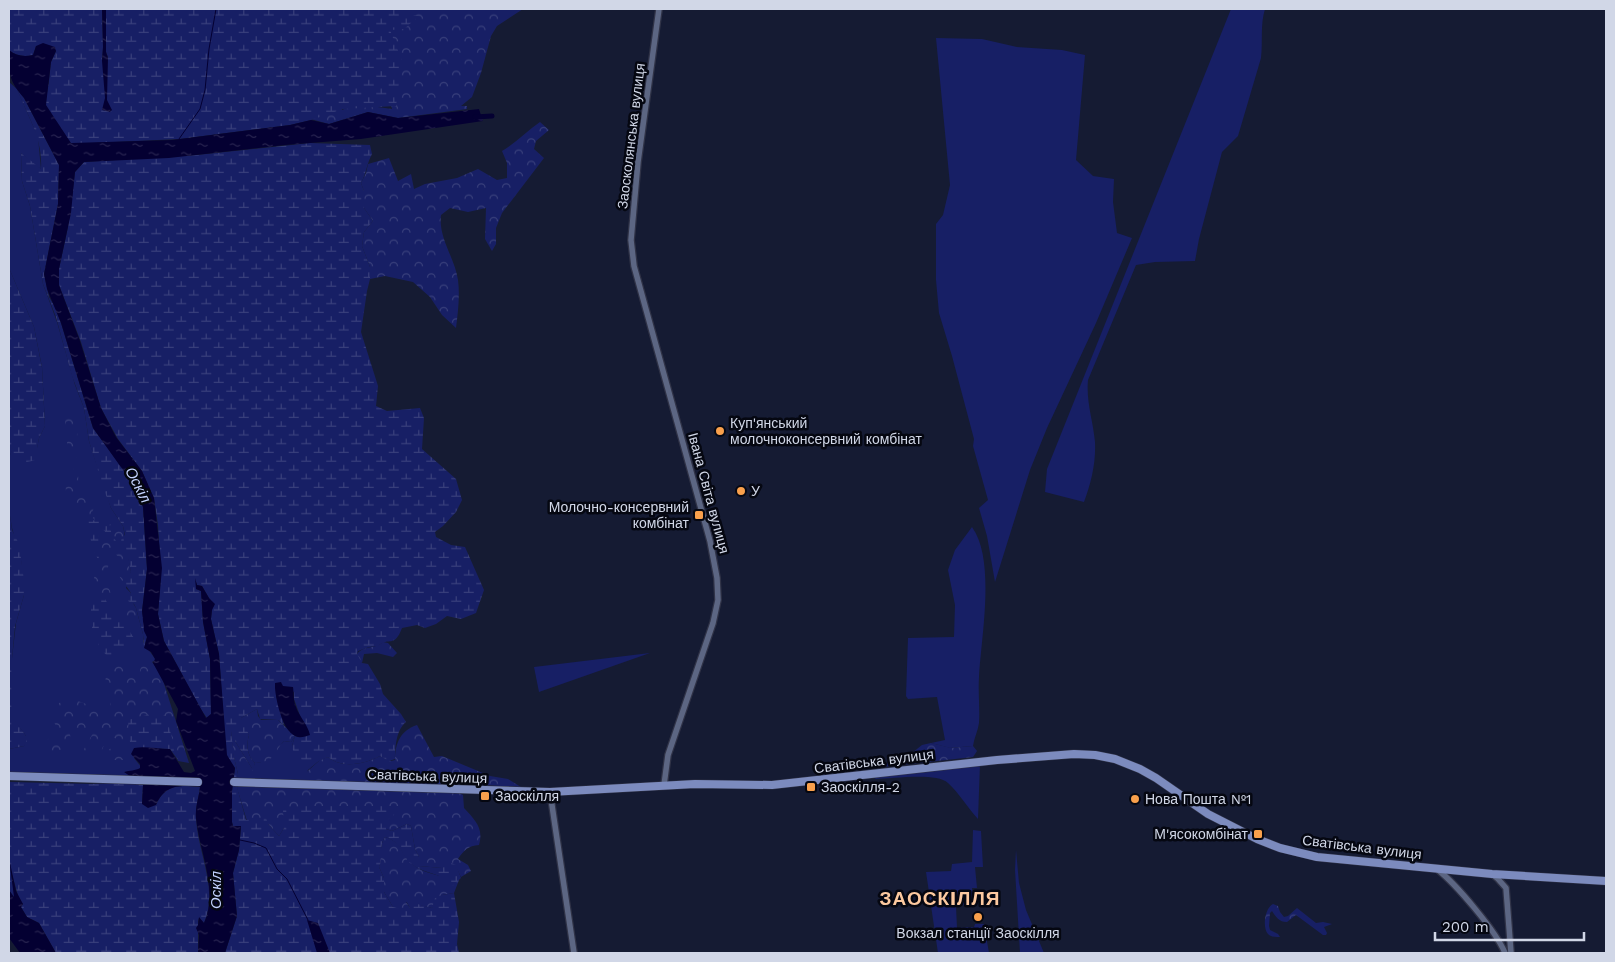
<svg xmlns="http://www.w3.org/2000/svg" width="1615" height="962" font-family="'Work Sans',sans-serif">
  <defs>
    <pattern id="forest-crowns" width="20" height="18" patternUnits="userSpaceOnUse" patternTransform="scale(1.25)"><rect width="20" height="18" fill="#171f65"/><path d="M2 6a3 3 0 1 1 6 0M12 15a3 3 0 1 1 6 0" fill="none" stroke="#383f7b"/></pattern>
    <pattern id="wetland-marsh" width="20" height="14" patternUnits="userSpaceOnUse" patternTransform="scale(1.25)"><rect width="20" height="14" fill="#171f65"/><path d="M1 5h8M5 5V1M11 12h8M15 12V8" fill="none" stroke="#383f7b"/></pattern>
    <pattern id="water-ripples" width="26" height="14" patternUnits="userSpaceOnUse" patternTransform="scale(1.25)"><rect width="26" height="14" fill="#040032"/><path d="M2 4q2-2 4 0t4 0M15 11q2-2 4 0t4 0" fill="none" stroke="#282450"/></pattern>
  </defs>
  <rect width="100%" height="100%" fill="#151b33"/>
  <path fill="#171f65" d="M1231 9H1265C1260 25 1263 41 1261 58L1238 136 1222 152 1199 239 1195 261 1155 262 1136 265 1088 380C1086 402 1093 420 1095 442 1096 463 1091 483 1084 502L1045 492 1047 469Z
    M936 38 982 39 1017 47 1062 50 1085 55 1076 160 1093 176 1114 179 1113 202 1117 233 1132 238 1096 323 1047 428 1030 470 995 582 987 536 979 508 988 500 973 446 974 439 952 356 939 313 936 280V224L943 215 950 185Z
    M9 82 17 89 38 137 41 169 34 165 21 153 22 181 30 206 43 284 57 322 75 385 84 408 89 441 111 508 123 526 131 572 126 588 131 593 130 598 136 608 143 634V642L156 660 152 662 134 758 142 768 135 771 125 772 131 776 9 772V749L24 746 26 736 11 716 12 658 16 623 24 595 21 560 12 528 9 510V458L13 446 37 448 39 438 45 426 42 367 34 327 9 268Z
    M972 527C996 560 981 638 979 677 978 693 980 708 979 723 978 731 974 738 973 746L950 748 931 743 945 740 937 697 908 699 906 696 908 638 954 637 955 605 948 570 955 550Z
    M650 653 539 692 534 667Z
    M295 736 292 746 320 760 308 770 303 781 237 778 238 774C248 774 252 772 255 763 271 762 274 751 284 741L291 742Z
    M980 764 978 819C968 808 959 793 948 783 936 772 892 779 876 779L873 777Z
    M973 830 981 831 983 867H975L977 888H972L973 903 956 906 957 928 974 927 975 924H984L989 953H938L926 872 951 871 952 864 972 862Z
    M1016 850 1019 883 1026 910 1044 953H1020L1015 870Z"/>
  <path fill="url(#forest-crowns)" d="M393 9H523L497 26 491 36 481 73 472 97 461 106H467V109L398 118 368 112 329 124 307 118 341 106 342 110 356 104 392 109C382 77 387 41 393 9Z
    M540 122 549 130 536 141 534 149 544 158 502 213 496 228V244L492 251 485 239 486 208 468 212 450 208 441 215C438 238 455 258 458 280 460 296 458 312 456 328L442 315 430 297 413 282 385 276 370 279V267L362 246 364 232 373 221 364 208V191L361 183 366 173 368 164 389 158 398 181 411 174 414 189 425 184 457 178 478 169 497 180 507 178V163L502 151C516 143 527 131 540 122Z
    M74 409C76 427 81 446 75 463L68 453 65 419 68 413Z
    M74 467 78 474 79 489C84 494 91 499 93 506 95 513 91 514 96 522 82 514 60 499 67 480 69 474 72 474 74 467Z
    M113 523 118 524 123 528 130 573 122 581C117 573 116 565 119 557L115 554 110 558C106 575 105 581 113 598L110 601 100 596H95L92 590 95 573 99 565 98 528 105 532 113 548 119 549 110 530 109 525Z
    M129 604 135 607 140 630 120 625Z
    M383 642 388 643 397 653 393 657 377 653 364 654 362 663 356 656C362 644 375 650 383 642Z
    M142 661 152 662 161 674 189 763 178 761 164 716 130 743 108 736 101 752 118 746 125 749 123 760H114L107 755 102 757 96 755 90 757 83 751 93 733 69 730 73 748 38 753 51 735 59 745 66 743 48 712 67 697 111 713 110 701 105 686 107 663 123 666 138 681Z
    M257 709 258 716 261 720H278L295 736 291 742 284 741C273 753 276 762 255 763 247 755 246 746 249 735L242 724 241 718Z
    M417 725 434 757 442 756 490 776 508 779 521 787 482 785 461 777H449L442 784 303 781 302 776 320 760 328 757C342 769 365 764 380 756L391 761 395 760C395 743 401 730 417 725Z
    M235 730V741L253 770 246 775 238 774 233 753 231 731Z
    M931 743 951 748 973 746 977 751 973 757 882 767 898 756 912 753 922 745Z
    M238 784 456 791 463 795 464 808C475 820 484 828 479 845 468 846 464 850 458 859L468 865 471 871 461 877 455 865 442 868 419 866V857L415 849 411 826 407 824 392 831 386 829 284 828 279 836 268 824 247 821 237 788Z
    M385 837C405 844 398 850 410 862 421 874 444 876 459 880L454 893 442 895 432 908 406 902 410 908 409 926 393 907 384 892V878L379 867C383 857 378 847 385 837Z
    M1273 904 1278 906 1280 912 1284 917 1288 916 1297 908 1316 923 1323 922 1332 924 1324 927 1327 933 1326 935H1323L1296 915 1287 922C1279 922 1276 917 1272 911L1270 913 1269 926 1270 930 1278 934 1280 937C1276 937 1271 937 1268 934 1262 927 1265 908 1273 904Z"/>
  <path fill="url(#wetland-marsh)" d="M9 9H102L103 47 102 61 108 57 106 52V9H351L356 10 357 9H401L402 14 419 16 404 29 390 30 402 61 396 106 343 109 311 120 290 125 179 139 71 144 45 105 49 81 51 62 56 51 36 46 33 55C24 57 16 56 9 50Z
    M17 89 24 98 59 165 58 204 44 274 49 297 55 307 61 323 93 428 133 483 143 507 147 569 142 611 147 637 144 648 143 634 136 608 134 604 128 601 131 593 124 583 131 572 126 549 121 540 125 535 123 526 111 508 104 490 89 441 84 408 72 376 56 317 43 284 30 206 22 181 21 153 41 169C43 138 28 117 17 89Z
    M310 143 370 145 372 154C367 163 366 174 361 183L364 191V208L373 221 364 232 362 246 370 267V279L367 291 361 332 378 386 376 406 387 411 420 408 424 418 422 449 456 479 462 500 456 512 443 526 435 532 436 537 451 545 465 547 484 590 476 613 461 619 447 616 436 624 425 628 417 625 402 628C394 649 389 636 378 646L369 647 358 651 357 654 362 663 368 664 380 684 383 694 401 714 406 722C396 730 395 748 395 759L389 761 380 756C365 764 342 769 328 757L314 763 295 758 292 746 295 736 298 737 303 724 294 699V692L282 686 276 696 284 725 278 720 260 719 257 709 241 718 249 735C246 746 247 755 255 763L253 770 235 741V731H231L234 757 238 774 237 787 246 820 266 818 268 824 279 836 284 828 283 810 304 806H399V811L386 821V829L392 831 407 824 411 826 415 849 419 857V866L442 868 449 862 456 865 461 878 450 888 445 884 442 877C432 873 417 870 409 862 398 850 404 844 385 837 378 847 384 857 379 867L384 878V892L393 907 408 911 410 908 406 901 432 908 435 898 442 895 454 893 459 922 457 944 459 953H225L237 916 233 873 239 850 241 827 233 826 232 822V791L235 768 226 756 219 654 211 619 212 610 209 598 202 586 197 585 196 582V589L201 591 203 622 210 659 211 714 207 718 200 708 164 641 158 614 161 573 158 525 154 498 142 471 118 439 101 408 81 342 59 285V269L68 227 75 172 84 162 197 155Z
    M9 268 34 327 42 368 45 426 39 438 35 460C25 463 21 464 13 456V448L9 458Z
    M9 507 12 530 19 544 24 580V595L15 626 12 658V716L26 736 27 741 24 746 9 749Z
    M93 509C108 518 108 527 116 541L114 544 110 543C108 536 106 529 98 528L99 561C92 549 88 532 88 518L95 521 92 516Z
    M102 593 112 612 122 620 134 638 133 646 123 651 113 661C94 647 88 624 92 602Z
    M158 713 166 716 178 760 170 749 134 748 131 754 125 749 123 742H130L128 720 151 714Z
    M9 782 92 784 127 782 143 785 142 804 156 805C165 784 180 785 200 787 199 797 195 807 196 817 197 852 219 889 204 923L199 918 198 921V953H56L39 923 27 917 21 907 23 904 19 899 10 867 15 899 9 890Z"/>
  <path fill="url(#water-ripples)" d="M102 9H106V52L108 58 107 100 112 110 110 112 102 110 105 98 102 61 103 47Z
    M43 43 55 47 56 51 51 62 46 105 71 143 172 140 290 125 311 120 329 124 368 112 398 118 479 109 483 121 361 139 285 145 169 158 84 162 75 172 71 213 59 269V285L80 341 101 408 116 437 142 471 154 498 162 568 158 614 164 641 206 718 211 714 210 659 203 622 201 591 196 589 195 578 197 585 202 586 209 598 215 604 212 610 211 619 219 654 227 755 235 768 232 791V822L233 826H241L239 850 233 873 237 916 225 953H198L199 935 196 928 198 925 199 917 204 923C219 891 199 851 196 818 195 807 199 797 200 787 180 785 165 784 156 805L148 808 142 804 143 785 124 772C130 770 135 771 140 768V764L131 754 134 748C146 746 157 749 170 749L184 772 191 773 195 771 176 721 178 709 153 663 155 659 151 652 144 648 147 637 144 631 142 611 147 569 143 507 133 484 93 428 61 323 47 289 44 274 58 204 59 165 24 98C8 80 9 73 9 50 16 56 24 57 33 55L36 46Z
    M281 682 283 686 293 687C294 693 293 700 296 707 299 716 308 725 310 735 306 736 302 738 298 737 283 734 276 701 275 688V683Z
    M9 858 16 891 23 904 21 907 27 917 39 923 56 953H20L9 938V890L14 897Z
    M307 920 318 923 330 953H317Z"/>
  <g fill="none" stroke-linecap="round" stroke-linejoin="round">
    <path stroke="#040032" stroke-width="1" d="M179 139 200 109 205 90 209 49 216 9
      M240 840 254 843 266 848 277 869 287 879 308 920"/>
    <path stroke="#040032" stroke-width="5" d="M475 117 492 116"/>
    <defs>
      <path id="minor" d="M659 9 638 162 631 240 634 266 710 541 717 578 718 600 713 623 668 755 664 785
        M550 792 574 953
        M1437 869C1456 884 1496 931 1505 953
        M1492 874 1498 879 1506 888 1511 953"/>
      <path id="major" d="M9 776 198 782
        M234 782 550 792 695 784 772 785 997 760 1074 754 1095 755 1115 759 1140 769 1156 778 1208 814 1257 839 1280 848 1317 857 1492 874 1606 881"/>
    </defs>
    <use href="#minor" stroke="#303347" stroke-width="8"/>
    <use href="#major" stroke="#303347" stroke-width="9"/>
    <use href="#minor" stroke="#5c6683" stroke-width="5.5"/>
    <use href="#major" stroke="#7c8bbe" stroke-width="8"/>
  </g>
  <g fill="#f9a04c" stroke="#050711" stroke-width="2">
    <circle cx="720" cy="431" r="5"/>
    <circle cx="741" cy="491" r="5"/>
    <rect x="694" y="510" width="10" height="10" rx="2.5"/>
    <rect x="806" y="782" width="10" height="10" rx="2.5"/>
    <rect x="480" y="791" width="10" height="10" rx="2.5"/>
    <circle cx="1135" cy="799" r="5"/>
    <rect x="1253" y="829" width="10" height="10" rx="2.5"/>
    <circle cx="978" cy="917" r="5"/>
  </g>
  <g text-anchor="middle" stroke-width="5" stroke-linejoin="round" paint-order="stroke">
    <g font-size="14" fill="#d1d7e7" stroke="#050711">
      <text transform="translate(631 136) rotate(-83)" y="5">Заосколянська вулиця</text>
      <text transform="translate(709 493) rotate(75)" y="5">Івана Світа вулиця</text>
      <text transform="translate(874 761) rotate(-7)" y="5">Сватівська вулиця</text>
      <text transform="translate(427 776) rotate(2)" y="5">Сватівська вулиця</text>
      <text transform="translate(1362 847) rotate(7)" y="5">Сватівська вулиця</text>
    </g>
    <g font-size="14" fill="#d1d7e7" stroke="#050711" text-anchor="start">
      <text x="730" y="428">Куп'янський<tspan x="730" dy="16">молочноконсервний комбінат</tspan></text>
      <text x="751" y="496">У</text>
      <text x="689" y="512" text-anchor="end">Молочно-консервний<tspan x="689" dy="16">комбінат</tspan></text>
      <text x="821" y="792">Заоскілля-2</text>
      <text x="495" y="801">Заоскілля</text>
      <text x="1145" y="804">Нова Пошта №1</text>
      <text x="1248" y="839" text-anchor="end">М'ясокомбінат</text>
      <text x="978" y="938" text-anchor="middle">Вокзал станції Заоскілля</text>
    </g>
    <g font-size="15" font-style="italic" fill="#c3d2fe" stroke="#050711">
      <text transform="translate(138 485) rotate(62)" y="5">Оскіл</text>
      <text transform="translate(216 890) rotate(-90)" y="5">Оскіл</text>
    </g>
    <g font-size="19" font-weight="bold" letter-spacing="1" fill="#fcc9a0" stroke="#050711">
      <text x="940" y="905">ЗАОСКIЛЛЯ</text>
    </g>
  </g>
  <rect width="1615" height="962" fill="none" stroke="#d1d7e7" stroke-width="20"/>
  <path d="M1435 932v8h149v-8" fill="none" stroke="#d1d7e7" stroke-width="2.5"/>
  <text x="1442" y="932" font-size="15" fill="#d1d7e7" stroke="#050711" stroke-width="4" paint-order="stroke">200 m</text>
</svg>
